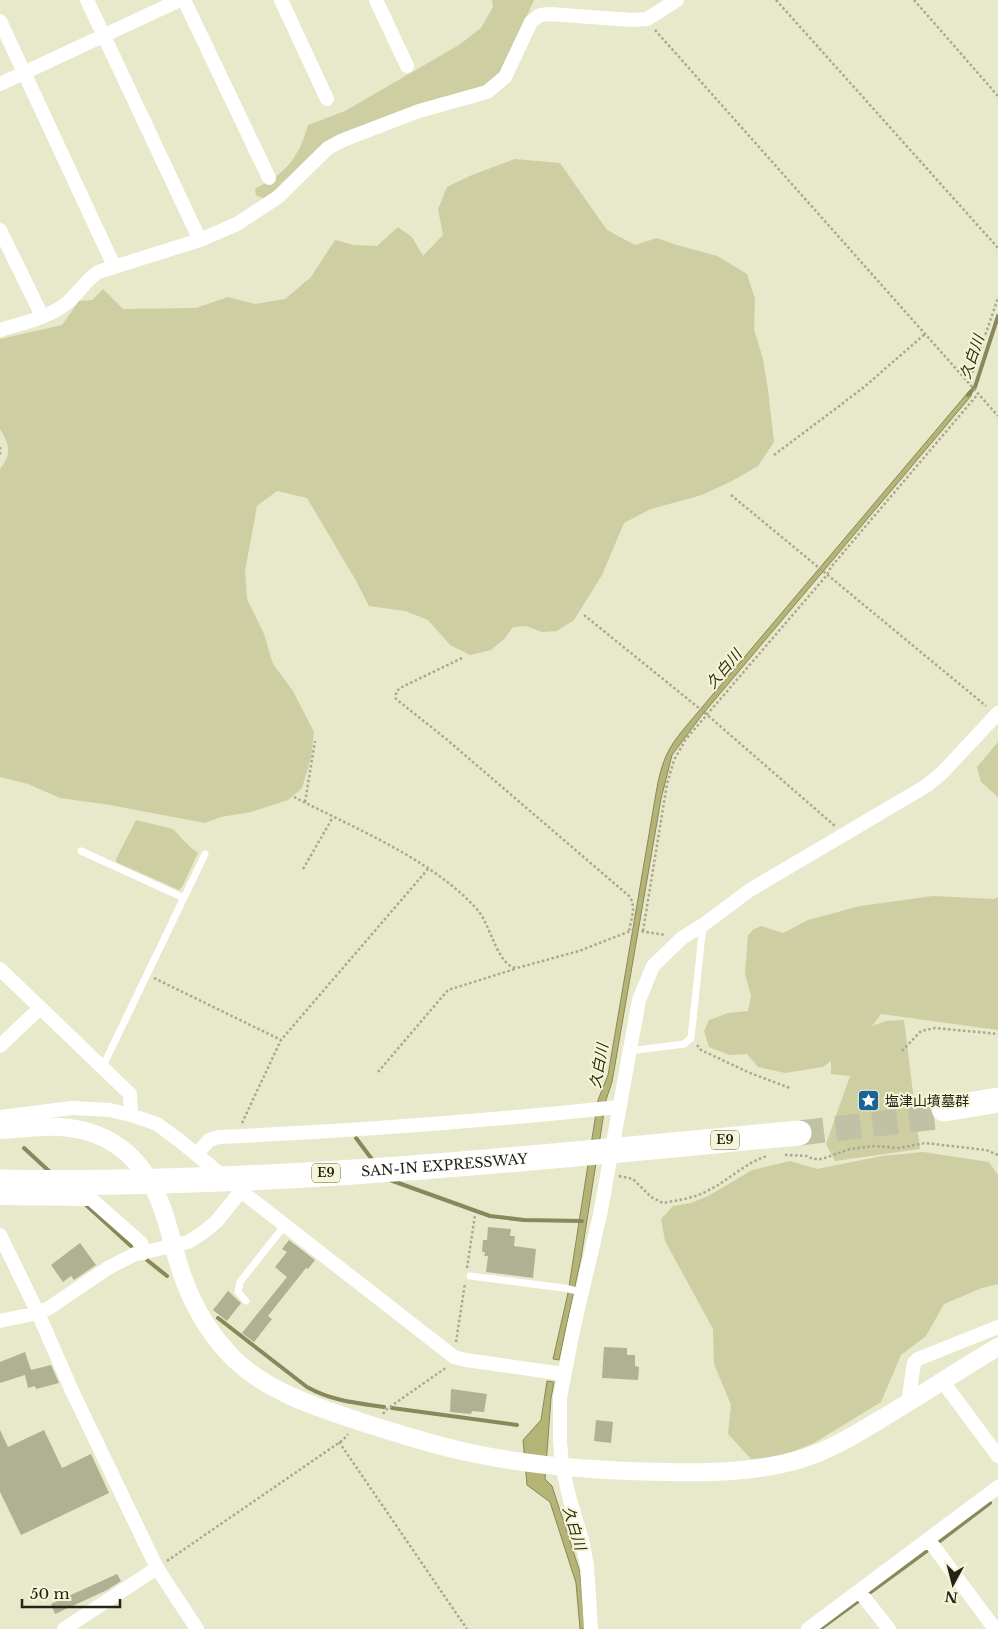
<svg xmlns="http://www.w3.org/2000/svg" width="998" height="1629" font-family="'Libre Baskerville','Noto Sans JP',serif">
  <rect width="100%" height="100%" fill="#e8e9ca"/>
  <path fill="#cdcea2" d="M492 0H534L501 74 486 85 373 123 276 193 264 198 257 196 255 192 256 188C286 174 299 157 308 125L345 111 459 45 481 28 493 7Z
    M515 159 560 163 607 230 635 245 657 238 677 245 717 256 747 274 755 299 754 329 763 359 768 390 774 442 758 466 732 481 702 495 651 509 624 523 602 575 574 620 557 631 542 632 526 626 513 627 505 638 491 650 470 655 450 645 428 620 405 611 369 606 355 579 307 498 277 491 257 506 245 571 247 599 264 634 273 664 293 691 314 732 311 758 302 788 288 800 251 812 221 817 205 823 110 805 60 798 28 784 0 777V469C12 453 10 446 0 429V339L62 325 79 301 92 300 103 289 123 309 196 308 228 297 255 304 285 299 311 277 335 240 354 245 377 246 398 227 412 237 423 256 443 235 438 209 447 187 472 175Z
    M998 742V797L981 782 977 767Z
    M136 820 173 829 189 846 198 853 182 887 179 890 116 862V859Z
    M933 896 994 899 998 897V1030L881 1014 872 1026 886 1021 904 1020 920 1149 835 1161 826 1144 850 1076 831 1074V1061L823 1067 785 1073 758 1067 747 1054 729 1055 709 1047 704 1031 709 1020 728 1013 748 1011 751 996 745 974 748 935 754 929 761 926 783 933 808 920 860 906Z
    M923 1152 989 1162 998 1175V1284L982 1288 944 1304 926 1336 901 1355 881 1402 814 1443 782 1456 751 1459 728 1434 731 1405 714 1364 713 1329 665 1241 661 1219 673 1206 691 1203 710 1195 752 1170 790 1161 817 1169 882 1156Z"/>
  <path fill="#b4b476" stroke="#88885a" d="M970 390 972 392 971 396 702 715 672 755 661 799 612 1082 606 1100 581 1258 559 1360 553 1359 568 1293 598 1100 608 1075 655 799C657 787 659 775 663 764 669 744 685 728 698 712Z
    M547 1381 554 1382 551 1398 545 1479 552 1486 580 1572 585 1629H580L576 1583 550 1502 527 1485 523 1440 541 1420Z"/>
  <g fill="none" stroke-linecap="round" stroke-linejoin="round">
    <path stroke="#88885a" stroke-width="4" d="M968 395 975 387 998 316
      M356 1138 374 1162
      M24 1148 50 1172
      M390 1180 490 1216 524 1220 582 1221
      M85 1204 131 1246
      M147 1260 167 1276
      M218 1318 307 1387C332 1401 356 1403 384 1407
      M392 1408 517 1425
      M936 1544 990 1503
      M820 1629 931 1548"/>
  </g>
  <path fill="#b0b092" d="M488 1227 511 1229 510 1236H515L514 1246 536 1249 533 1278 486 1272 488 1256H484L485 1252H482L483 1240H487Z
    M289 1240 315 1260 308 1269 306 1268 268 1316 272 1319 254 1342 242 1333 287 1277 275 1267 287 1252 282 1249Z
    M80 1243 96 1265 74 1280 71 1276 63 1282 51 1265Z
    M228 1291 241 1303 227 1321 213 1310Z
    M604 1347 627 1348V1355H635V1366L639 1367 638 1380 602 1378Z
    M25 1352 31 1370 51 1365 59 1383 36 1389 35 1386 28 1388 25 1375 0 1383V1362Z
    M451 1389 487 1394 484 1412 472 1411 471 1414 450 1412Z
    M596 1420 613 1422 611 1443 594 1441Z
    M0 1430 8 1447 44 1430 62 1468 91 1454 109 1493 21 1535 0 1492Z
    M117 1574 121 1581 107 1590 55 1614 51 1604Z"/>
  <g fill="none" stroke-linecap="round" stroke-linejoin="round">
    <path stroke="#c1c1a6" stroke-width="25" stroke-dasharray="25 12" stroke-linecap="butt" d="M799 1133 945 1116"/>
    <path stroke="#a8a890" stroke-width="2.5" stroke-dasharray="2.5 2.5" stroke-linecap="butt" d="M776 0 998 248
      M914 0 998 96
      M655 30 998 416
      M969 382 998 298
      M0 447V457
      M774 455 863 388 925 334
      M731 495 986 706
      M584 615 705 713 835 826
      M462 658 400 688 396 692V699L445 738 629 896C637 906 631 919 629 931
      M294 797C350 826 419 854 465 897 472 904 480 911 484 920 492 934 500 967 517 968L579 951 633 930 666 935
      M305 802 315 741
      M303 869 333 817
      M643 931 667 784 674 760 686 739 827 575 831 567 978 394
      M154 978 281 1040
      M697 1045 701 1050 750 1073 790 1088
      M902 1051 921 1031 935 1028 998 1034
      M378 1072 448 990 515 969
      M242 1123 281 1040 428 869
      M785 1155 807 1156 813 1159H822L850 1149 875 1146 899 1148 925 1143 986 1150 998 1155
      M619 1176 633 1179 651 1197 663 1203C679 1200 695 1198 709 1190 729 1180 745 1163 767 1156
      M467 1268 475 1215
      M456 1342 465 1283
      M383 1414 387 1409 447 1367
      M339 1442 467 1629
      M167 1561 343 1440 348 1434"/>
    <path stroke="#fff" stroke-width="7" d="M81 851 184 898
      M629 1051 684 1044 691 1038 703 925
      M102 1068 205 854
      M470 1276 564 1288 582 1292
      M246 1301 238 1292 240 1282 285 1225"/>
    <path stroke="#fff" stroke-width="14" d="M87 0 197 234
      M184 0 269 178
      M281 0 327 99
      M376 0 407 66
      M0 21 114 266
      M0 84 180 0
      M0 230 42 316
      M0 330C23 323 49 318 68 302 79 292 86 280 98 272L200 240 237 224 278 197 328 148 343 140 419 111 487 92 505 77 531 22 540 15 549 14 632 20 647 19 677 0
      M0 969 130 1094 131 1115
      M0 1046 40 1008
      M0 1117 72 1108 110 1110 131 1115 157 1124 180 1141 241 1191 454 1357 466 1360 564 1374
      M197 1154 209 1140 219 1137C353 1131 486 1121 619 1107
      M0 1198 91 1199 141 1243 144 1253
      M0 1235 38 1313 72 1391 157 1568 197 1629
      M0 1321 38 1313 49 1308 108 1268 133 1255 188 1242 201 1234 216 1222 241 1191
      M943 1382 998 1456
      M908 1403 914 1363 918 1359 998 1327
      M928 1539 995 1629
      M859 1591 889 1629
      M64 1629 157 1568
      M591 1629 587 1566 582 1540 570 1500 562 1466 560 1441V1397L574 1326 600 1215 639 1000 653 966 682 938 703 925 750 890 926 786 942 773 998 713
      M808 1629 998 1487"/>
    <path stroke="#fff" stroke-width="18" d="M0 1130C20 1129 40 1126 59 1127 116 1130 149 1165 165 1216 172 1239 177 1263 186 1285 197 1313 213 1338 234 1359 269 1393 317 1407 361 1422 399 1434 437 1446 476 1454 538 1467 602 1471 666 1472 712 1473 757 1472 801 1459 828 1451 853 1436 876 1422 917 1398 957 1371 998 1347"/>
    <g stroke="#fff" stroke-width="25">
      <path d="M944 1109 998 1100"/>
      <path id="s1" d="M0 1182C267 1187 533 1158 799 1133"/>
    </g>
  </g>
  <defs>
    <symbol id="sight-square" viewBox="-11 -11 22 22"><rect x="-9" y="-9" width="18" height="18" rx="4" fill="#1b6397" stroke="#f5f6d7"/><path d="M0-6L1.8-2.2L6-1.7L2.9 1.2L3.7 5.4L0 3.3L-3.7 5.4L-2.9 1.2L-6-1.7L-1.8-2.2Z" fill="#fff"/></symbol>
  </defs>
  <g fill-rule="evenodd">
    <use href="#sight-square" x="856" y="1088" width="25" height="25"/>
  </g>
  <g text-anchor="middle" stroke-width="4" stroke-linejoin="round" paint-order="stroke">
    <g fill="#f5f6d7" stroke="#626251" stroke-width="1">
      <rect x="711" y="1130.5" width="28" height="19" rx="4"/>
      <rect x="312" y="1163.5" width="28" height="19" rx="4"/>
    </g>
    <g font-size="12" font-weight="bold" fill="#232318">
      <text x="725" y="1144">E9</text>
      <text x="326" y="1177">E9</text>
    </g>
    <g font-size="14" fill="#232318" stroke="#f5f6d7" text-anchor="start">
      <text x="885" y="1106">塩津山墳墓群</text>
    </g>
    <g font-size="14" fill="#232318" stroke="#f5f6d7">
      <text dy="5" stroke="none"><textPath href="#s1" startOffset="445">SAN-IN EXPRESSWAY</textPath></text>
    </g>
    <g font-size="15" font-style="italic" fill="#2c2c10" stroke="#f5f6d7">
      <text transform="translate(972 357) rotate(-71)" y="5">久白川</text>
      <text transform="translate(724 669) rotate(-50)" y="5">久白川</text>
      <text transform="translate(599 1066) rotate(-80)" y="5">久白川</text>
      <text transform="translate(574 1528) rotate(73)" y="5">久白川</text>
    </g>
  </g>
  <g transform="translate(953 1584) rotate(187)" stroke="#f5f6d7" stroke-width="4" paint-order="stroke">
  <path d="M0-4L9 19L0 12L-9 19Z" fill="#232318"/>
  <text y="-8" font-size="14" font-weight="bold" text-anchor="middle" fill="#232318">N</text>
  </g>
  <path d="M22 1599v8h98v-8" fill="none" stroke="#232318" stroke-width="2.5"/>
  <text x="30" y="1599" font-size="15" fill="#232318" stroke="#f5f6d7" stroke-width="4" paint-order="stroke">50 m</text>
</svg>
